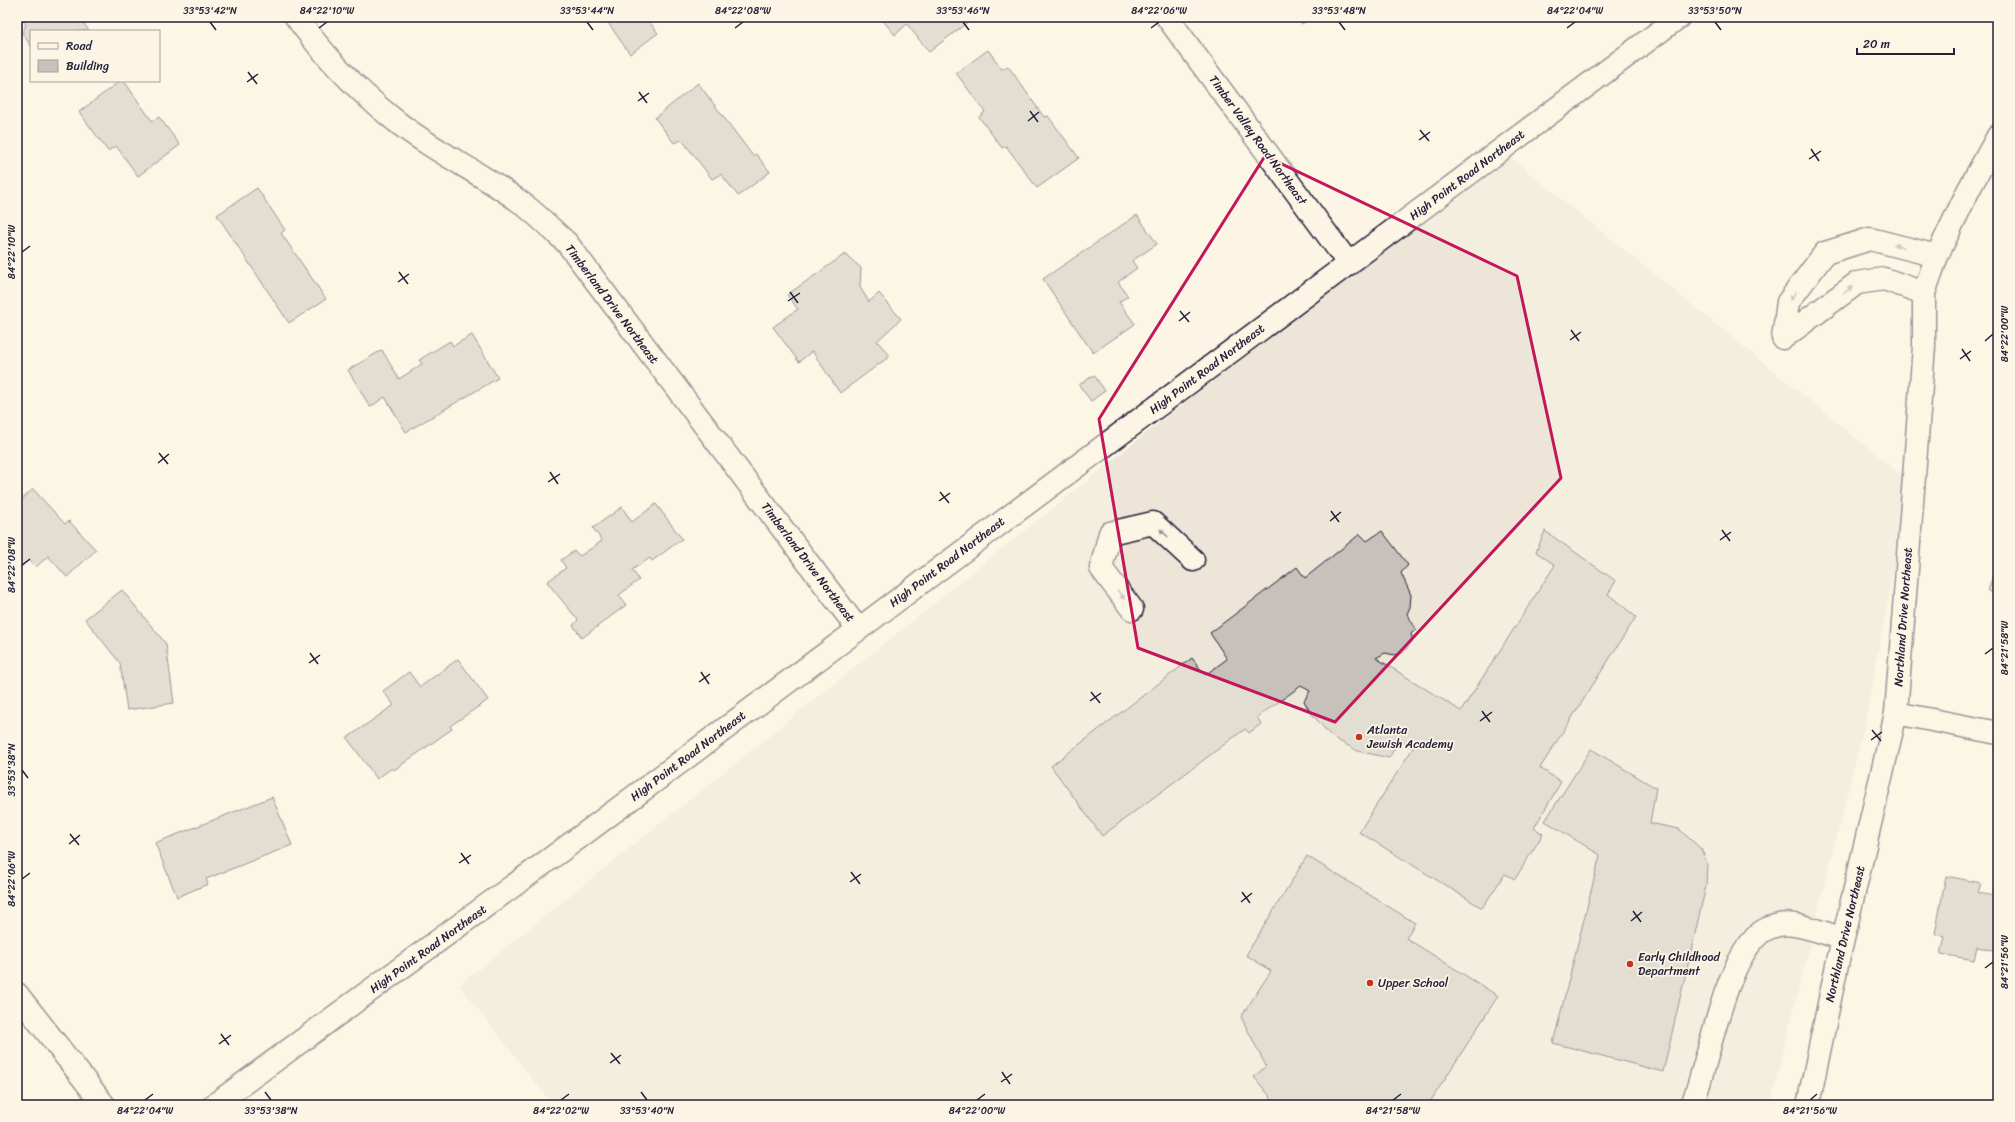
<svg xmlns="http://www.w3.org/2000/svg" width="2015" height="1122" font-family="Sriracha,sans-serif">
  <rect width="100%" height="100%" fill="#fcf5e5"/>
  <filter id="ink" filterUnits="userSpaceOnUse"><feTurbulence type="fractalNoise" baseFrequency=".025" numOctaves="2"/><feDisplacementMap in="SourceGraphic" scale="8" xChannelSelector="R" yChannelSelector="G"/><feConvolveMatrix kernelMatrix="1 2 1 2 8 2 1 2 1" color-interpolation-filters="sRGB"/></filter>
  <g filter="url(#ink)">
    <path fill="#ece5d8" d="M1500 149 1910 482 1865 723 1774 1088 1771 1105H553L459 985Z"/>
    <path fill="#c6c1bb" stroke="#22223b" d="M20 17H84L82 21 89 31H31V46L22 33 26 25Z
      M604 17H651L648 20 658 33 630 54Z
      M880 17H973V18L929 52 907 24 895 35Z
      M1298 17H1312L1302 24Z
      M988 50 1002 69 1008 66 1044 117 1048 116 1079 158 1037 188 1006 146 1002 148 979 117 985 112 956 73Z
      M120 81H124L152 121 159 117 180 145 138 176 116 146 108 151 79 112Z
      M698 83 753 156 756 154 770 172 738 196 721 174 712 179 682 140 674 143 655 118Z
      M257 188 285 230 281 233 326 299 289 323 217 215Z
      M1137 215 1157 244 1132 261 1137 268 1118 282 1128 296 1119 302 1135 324 1093 353 1043 279Z
      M845 254 861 268 860 287 869 302 879 293 901 319 877 341 890 356 840 393 812 351 799 362 773 327 798 309 787 295Z
      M472 335 498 378 406 432 385 397 370 407 348 370 382 350 399 379 422 364 419 360 450 341 453 346Z
      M1094 375 1105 391 1091 401 1079 385Z
      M33 489 65 524 69 521 96 550 67 577 48 556 36 567 29 560 17 571V504Z
      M656 504 682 539 652 561 650 558 632 570 639 580 619 595 626 605 582 638 573 625 578 620 547 582 566 568 561 560 574 551 580 556 602 541 593 528 622 507 632 522Z
      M1382 531 1408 565 1401 573 1411 595 1410 607 1407 614 1416 629 1411 634 1413 640 1403 653 1395 655 1385 653 1376 658 1461 711 1555 565 1536 552 1545 531 1616 581 1608 594 1636 617 1540 768 1561 782 1534 828 1543 834 1515 879 1505 874 1482 908 1359 832 1413 748 1399 740 1389 758 1358 751 1339 741 1331 736 1310 712 1304 701 1310 691 1301 686 1257 717 1261 724 1249 733 1245 729 1102 836 1051 766 1192 658 1205 675 1227 659 1210 633 1297 567 1305 578 1360 534 1367 541Z
      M1998 559V594L1988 591Z
      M122 590 166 644 174 703 127 710 120 663 85 619Z
      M458 659 488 700 450 726 452 729 394 770 392 768 377 779 347 738 394 705 383 691 409 672 420 687Z
      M1591 749 1656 788 1650 823 1679 829 1701 849 1707 862 1706 886 1663 1072 1553 1043 1600 855 1545 821Z
      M272 797 292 845 206 879 208 884 177 897 155 843Z
      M1307 856 1415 923 1406 938 1498 996 1428 1105H1277L1254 1077 1266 1066 1241 1017 1271 971 1246 955Z
      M1946 876 1981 883 1978 893 1995 896V892L1998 893V951L1977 947 1974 960 1941 954 1945 936 1935 934Z"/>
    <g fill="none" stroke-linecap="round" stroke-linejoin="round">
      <defs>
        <path id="minor" d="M296 17C323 54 356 89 392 118 431 150 478 171 519 201 536 213 551 229 567 243L858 629
          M1167 17 1349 264
          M1783 338 1788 302 1825 253 1870 239 1937 256
          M1783 338 1857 283 1884 279 1924 293
          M1132 609 1101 568 1110 533 1153 523 1193 560
          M1896 713 1998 733
          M17 994 104 1105
          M214 1105 588 831 1679 17
          M1692 1105C1710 1058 1723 966 1759 934 1763 930 1773 926 1779 925 1795 921 1827 934 1843 939
          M1808 1105 1837 965 1896 713 1924 346V293L1937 256 1969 189 1998 136"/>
      </defs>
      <use href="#minor" stroke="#22223b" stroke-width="25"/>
      <use href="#minor" stroke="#fcf5e5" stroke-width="22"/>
    </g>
    <defs><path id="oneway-solid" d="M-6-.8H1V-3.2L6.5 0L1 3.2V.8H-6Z"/></defs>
    <g fill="#9a9698">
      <use href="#oneway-solid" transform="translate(1899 246) rotate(-166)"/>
      <use href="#oneway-solid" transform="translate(1848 290) rotate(-37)"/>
      <use href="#oneway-solid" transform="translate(1793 296) rotate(127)"/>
      <use href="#oneway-solid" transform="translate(1164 533) rotate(-137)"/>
      <use href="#oneway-solid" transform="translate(1121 595) rotate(52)"/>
    </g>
  </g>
  <path d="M0 0H2015V1122H0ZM1265 156 1517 276 1561 478 1335 722 1138 648 1099 419Z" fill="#fcf5e5" fill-opacity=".55" fill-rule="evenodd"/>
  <path fill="none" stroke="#c2185b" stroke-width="3" stroke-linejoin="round" d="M1265 156 1517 276 1561 478 1335 722 1138 648 1099 419Z"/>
  <path fill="none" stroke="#22223b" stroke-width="1.5" d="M210 22 216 30M587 22 593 30M963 22 969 30M1339 22 1345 30M1715 22 1721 30M319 28 327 22M735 28 743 22M1151 28 1159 22M1567 28 1575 22M248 72 257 84M247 82 258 74M639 92 647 103M638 101 649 93M1030 111 1038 122M1028 121 1039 112M1420 130 1429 141M1419 140 1430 132M1811 149 1819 161M1809 159 1821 151M22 252 30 246M399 272 408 284M398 282 409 274M790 292 798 303M788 301 800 293M1180 311 1189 322M1179 321 1190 312M1571 330 1579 341M1570 340 1581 332M1985 341 1993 334M1962 349 1970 361M1960 359 1971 351M159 453 168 464M158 463 169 454M550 472 558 484M548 482 560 474M940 492 949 503M939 501 950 493M1331 511 1339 522M1330 521 1341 512M1722 530 1730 541M1720 540 1731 532M22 565 30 559M310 653 318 664M1985 654 1993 648M309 663 320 655M701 672 709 684M699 682 710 674M1091 692 1100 703M1090 701 1101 693M1482 711 1490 722M1480 721 1492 712M1872 730 1881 741M1871 740 1882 732M22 770 28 778M70 834 79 845M69 844 80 835M461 853 469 864M459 863 471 855M851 872 860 884M22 879 30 873M850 882 861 874M1242 892 1250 903M1241 902 1252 893M1633 911 1641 922M1631 921 1642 912M1985 968 1993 962M221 1034 229 1045M219 1044 231 1035M611 1053 620 1064M610 1063 621 1055M1002 1072 1010 1084M1001 1082 1012 1074M265 1092 271 1100M641 1092 647 1100M145 1100 153 1094M561 1100 569 1094M977 1100 985 1094M1393 1100 1401 1094M1810 1100 1817 1094"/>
  <g fill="#c8321e" stroke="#fcf5e5" stroke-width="1.5">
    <circle cx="1359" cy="737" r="4"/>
    <circle cx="1630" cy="964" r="4"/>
    <circle cx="1370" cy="983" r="4"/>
  </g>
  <g text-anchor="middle" stroke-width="3.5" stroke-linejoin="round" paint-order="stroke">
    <g font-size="12" fill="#22223b" stroke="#fcf5e5">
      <text transform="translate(1258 140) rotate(54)" y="4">Timber Valley Road Northeast</text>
      <text transform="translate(1467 175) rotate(-37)" y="4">High Point Road Northeast</text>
      <text transform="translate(612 304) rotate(53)" y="4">Timberland Drive Northeast</text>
      <text transform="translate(1207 369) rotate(-37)" y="4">High Point Road Northeast</text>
      <text transform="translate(808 562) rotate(53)" y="4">Timberland Drive Northeast</text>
      <text transform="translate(947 562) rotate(-37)" y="4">High Point Road Northeast</text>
      <text transform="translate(1903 617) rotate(-86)" y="4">Northland Drive Northeast</text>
      <text transform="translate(688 756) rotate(-37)" y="4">High Point Road Northeast</text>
      <text transform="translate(1845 934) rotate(-77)" y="4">Northland Drive Northeast</text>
      <text transform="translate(428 949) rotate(-36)" y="4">High Point Road Northeast</text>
    </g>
    <g font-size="12" fill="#22223b" stroke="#fcf5e5" text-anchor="start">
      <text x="1367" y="734">Atlanta<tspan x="1367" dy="14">Jewish Academy</tspan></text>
      <text x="1638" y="961">Early Childhood<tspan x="1638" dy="14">Department</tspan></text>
      <text x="1378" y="987">Upper School</text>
    </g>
  </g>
  <rect width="2015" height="1122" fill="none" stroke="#fcf5e5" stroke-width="44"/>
  <rect x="30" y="30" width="130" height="52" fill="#fcf5e5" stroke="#a5a1a1"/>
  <rect x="38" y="43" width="20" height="6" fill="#fcf5e5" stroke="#a5a1a1"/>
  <text x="66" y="50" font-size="12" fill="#22223b">Road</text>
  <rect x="38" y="60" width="20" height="12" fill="#c6c1bb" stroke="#a5a1a1"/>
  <text x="66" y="70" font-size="12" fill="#22223b">Building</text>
  <path d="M1857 48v6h97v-6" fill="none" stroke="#22223b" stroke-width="2"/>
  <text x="1863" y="48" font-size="12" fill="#22223b" stroke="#fcf5e5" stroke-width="3" paint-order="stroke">20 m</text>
  <rect x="22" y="22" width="1971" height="1078" fill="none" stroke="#22223b" stroke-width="1.5"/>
  <g font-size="10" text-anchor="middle" fill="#22223b">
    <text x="210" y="14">33°53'42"N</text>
    <text x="327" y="14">84°22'10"W</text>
    <text x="587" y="14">33°53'44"N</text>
    <text x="743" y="14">84°22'08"W</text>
    <text x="963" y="14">33°53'46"N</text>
    <text x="1159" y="14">84°22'06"W</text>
    <text x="1339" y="14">33°53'48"N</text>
    <text x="1575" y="14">84°22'04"W</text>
    <text x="1715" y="14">33°53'50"N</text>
    <text transform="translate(11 252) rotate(-90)" y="4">84°22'10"W</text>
    <text transform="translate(2004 334) rotate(-90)" y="4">84°22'00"W</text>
    <text transform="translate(11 565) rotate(-90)" y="4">84°22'08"W</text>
    <text transform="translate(2004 648) rotate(-90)" y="4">84°21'58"W</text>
    <text transform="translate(11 770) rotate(-90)" y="4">33°53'38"N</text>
    <text transform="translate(11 879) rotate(-90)" y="4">84°22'06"W</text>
    <text transform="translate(2004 962) rotate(-90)" y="4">84°21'56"W</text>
    <text x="145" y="1114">84°22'04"W</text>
    <text x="271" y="1114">33°53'38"N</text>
    <text x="561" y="1114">84°22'02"W</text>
    <text x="647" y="1114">33°53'40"N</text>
    <text x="977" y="1114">84°22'00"W</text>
    <text x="1393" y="1114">84°21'58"W</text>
    <text x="1810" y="1114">84°21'56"W</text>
  </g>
</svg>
